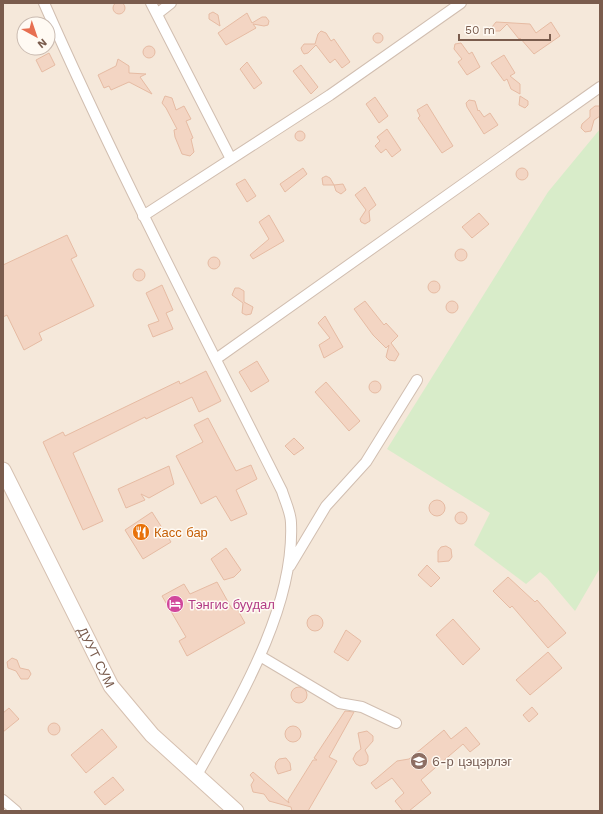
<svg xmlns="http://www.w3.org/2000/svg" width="603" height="814" font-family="'Work Sans',sans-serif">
  <rect width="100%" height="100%" fill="#fdf6ec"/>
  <path fill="#f5e8da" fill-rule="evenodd" d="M3 3H600V811H3ZM24 24H48V48H24Z"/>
  <path fill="#d8ecc9" d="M600 129V568L575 611 547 578 540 572 526 584 474 545 490 513 387 449 548 192Z"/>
  <path fill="#f3d5c3" stroke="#e6bba3" d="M113 8a6 6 0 1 1 12 0a6 6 0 1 1-12 0Z
    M213 12 218 15 220 26 209 19V14Z
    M247 13 252 23 262 17H266L269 21 268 25 264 26 253 24 256 28 226 45 218 33Z
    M496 22 530 24 536 33 551 22 560 36 534 54 520 38 519 39 507 24 500 31H494L492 27Z
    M321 31 326 33 331 41 334 39 350 62 342 68 335 59 330 63 316 45 308 53 304 54 302 51 301 48 304 44H315L318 34Z
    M373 38a5 5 0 1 1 10 0a5 5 0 1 1-10 0Z
    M461 43 469 54 472 52 480 67 467 75 458 62 462 59 454 49 455 44Z
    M143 52a6 6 0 1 1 12 0a6 6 0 1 1-12 0Z
    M49 53 55 65 42 72 36 60Z
    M504 55 515 73 510 76 520 84V94L511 89 507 79 504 81 491 63Z
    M118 59 129 66V73L146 74 140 77 152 94 129 82 111 90 109 86 104 88 98 75 116 66Z
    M247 62 262 83 254 89 240 69Z
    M301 65 318 87 311 94 293 71Z
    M165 96 172 98 176 110 184 106 191 119 186 121 193 138 191 139 194 152 190 156 182 154 175 137 174 130 177 129 166 108 162 103Z
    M520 96 528 101V105L525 108 519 105Z
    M375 97 388 116 379 123 366 104Z
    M469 100 475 101 478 111 479 110 484 117 490 113 498 125 484 134 467 107 466 103Z
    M427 104 453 146 442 153 418 118 420 116 417 110Z
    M595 106H600V116L594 120 591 131 585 132 581 128 582 124 590 117V110Z
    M387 129 401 150 392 157 386 149 381 153 375 146 380 141 377 137Z
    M295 136a5 5 0 1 1 10 0a5 5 0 1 1-10 0Z
    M516 174a6 6 0 1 1 12 0a6 6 0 1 1-12 0Z
    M303 168 307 174 285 192 280 184Z
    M326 176 330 178 334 185 343 184 346 190 341 194 336 191 334 185H323L322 178Z
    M245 179 256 196 247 202 236 184Z
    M365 187 376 205 369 211 370 221 365 224 361 222 360 219 366 210 355 195Z
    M479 213 489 224 472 238 462 227Z
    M269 215 284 241 253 259 250 255 269 239 259 222Z
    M67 235 77 256 71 259 94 306 39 333 42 340 24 350 7 315 3 317V265Z
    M455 255a6 6 0 1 1 12 0a6 6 0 1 1-12 0Z
    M208 263a6 6 0 1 1 12 0a6 6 0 1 1-12 0Z
    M133 275a6 6 0 1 1 12 0a6 6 0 1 1-12 0Z
    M428 287a6 6 0 1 1 12 0a6 6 0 1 1-12 0Z
    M162 285 173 310 166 313 173 329 153 337 148 325 159 321 146 293Z
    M235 288H239L244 291V302L253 307 251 314 246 315 242 313 243 303 232 295Z
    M446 307a6 6 0 1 1 12 0a6 6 0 1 1-12 0Z
    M365 301 384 325 386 323 398 336 391 343 399 354 395 361 389 360 386 357 389 345 386 348 373 335 354 309Z
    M325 316 343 347 324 358 319 345 330 338 318 323Z
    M257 361 269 381 251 392 239 372Z
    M206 371 221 401 199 412 192 397 146 419 145 417 73 453 103 521 83 530 43 442 63 432 65 436 179 381 180 384Z
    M369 387a6 6 0 1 1 12 0a6 6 0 1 1-12 0Z
    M326 382 360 421 349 431 315 392Z
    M208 418 236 471 251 465 257 479 236 490 247 514 231 521 216 496 201 504 176 456 203 442 194 425Z
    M294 438 304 448 294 455 285 446Z
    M169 466 174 484 149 498 141 494 145 500 126 508 118 489Z
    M429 508a8 8 0 1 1 16 0a8 8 0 1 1-16 0Z
    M455 518a6 6 0 1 1 12 0a6 6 0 1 1-12 0Z
    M152 512 171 542 143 559 125 530Z
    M446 546 451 549 452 557 449 561 438 562V551L441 547Z
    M226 548 241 570 234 577 224 580 211 559Z
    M427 565 440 578 431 587 418 575Z
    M508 577 535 602 537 600 566 633 548 648 512 606 510 608 493 591Z
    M217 582 232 609 236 607 245 623 187 656 179 641 186 637 162 596 184 584 190 594Z
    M307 623a8 8 0 1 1 16 0a8 8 0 1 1-16 0Z
    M453 619 480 649 463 665 436 635Z
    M346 630 361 641 348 661 334 652Z
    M548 652 562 668 530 695 516 680Z
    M12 658 17 660 20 668 29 670 31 674 28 679H21L16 671 8 668 7 662Z
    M291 695a8 8 0 1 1 16 0a8 8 0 1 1-16 0Z
    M532 707 538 714 529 722 523 715Z
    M9 708 19 719 3 732V713Z
    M345 711 354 712 329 757 337 761 308 811H292L291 807 269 801 264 794 253 792 251 785 254 780 250 775 253 772 289 803 288 800 313 760H317L314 758Z
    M48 729a6 6 0 1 1 12 0a6 6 0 1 1-12 0Z
    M285 734a8 8 0 1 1 16 0a8 8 0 1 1-16 0Z
    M466 727 480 744 470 752 463 744 421 780 431 793 409 811H403L395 801 404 793 392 778 376 789 371 783 397 761 409 759 444 730 451 739Z
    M102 729 117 747 86 773 71 755Z
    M367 731 373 736V741L365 750 368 756V761L366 764 360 766 356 764 353 759 356 753 361 749 358 733Z
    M286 758 290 763 291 770 278 774 275 767 276 762 279 759Z
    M113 777 124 790 105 805 94 792Z"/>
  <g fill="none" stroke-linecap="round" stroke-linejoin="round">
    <defs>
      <path id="minor" d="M44 3C117 169 201 329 282 491 285 501 291 513 291 523 295 609 237 703 197 775
        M151 3 231 159
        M157 14 171 3
        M143 216 330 95 461 3
        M216 359 600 87
        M290 566 326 506 366 462 417 380
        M260 656 339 703 362 707 396 723
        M3 800 16 811"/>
      <g id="secondary">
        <path id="s1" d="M3 470 111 686 152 735 236 811"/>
      </g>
    </defs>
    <use href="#minor" stroke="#d1beb0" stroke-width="12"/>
    <use href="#secondary" stroke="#d6c0b0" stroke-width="17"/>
    <use href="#minor" stroke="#fff" stroke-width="10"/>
    <use href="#secondary" stroke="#fff" stroke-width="15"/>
  </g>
  <defs>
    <symbol id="restaurant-disc" viewBox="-11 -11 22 22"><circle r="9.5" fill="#e8710a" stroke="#fffaf3"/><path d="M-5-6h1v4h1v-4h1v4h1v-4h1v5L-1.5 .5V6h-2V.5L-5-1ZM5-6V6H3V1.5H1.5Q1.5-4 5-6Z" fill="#fff"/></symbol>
    <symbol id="hotel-disc" viewBox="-11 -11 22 22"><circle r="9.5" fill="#d1479c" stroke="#fffaf3"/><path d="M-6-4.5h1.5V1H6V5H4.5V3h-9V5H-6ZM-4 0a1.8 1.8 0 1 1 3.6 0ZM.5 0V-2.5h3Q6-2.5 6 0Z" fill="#fff"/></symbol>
    <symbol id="school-disc" viewBox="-11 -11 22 22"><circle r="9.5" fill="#8d6e63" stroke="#fffaf3"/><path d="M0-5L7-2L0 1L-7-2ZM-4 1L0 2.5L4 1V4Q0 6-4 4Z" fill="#fff"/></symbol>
  </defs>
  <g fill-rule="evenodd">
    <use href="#restaurant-disc" x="131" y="522" width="20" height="20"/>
    <use href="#hotel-disc" x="165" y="594" width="20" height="20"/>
    <use href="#school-disc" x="409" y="751" width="20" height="20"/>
  </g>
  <g text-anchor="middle" stroke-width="3" stroke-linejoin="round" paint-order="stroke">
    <g font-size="13" fill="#c56008" stroke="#fffaf3" text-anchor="start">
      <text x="154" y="537">Касс бар</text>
    </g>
    <g font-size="13" fill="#b23c85" stroke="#fffaf3" text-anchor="start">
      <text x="188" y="609">Тэнгис буудал</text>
    </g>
    <g font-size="13" fill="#7a5c4d" stroke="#fffaf3">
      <text dy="5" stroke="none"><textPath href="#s1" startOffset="209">ДУУТ СУМ</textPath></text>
    </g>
    <g font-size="13" fill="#785e54" stroke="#fffaf3" text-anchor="start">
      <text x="432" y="766">6-р цэцэрлэг</text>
    </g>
  </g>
  <rect width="603" height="814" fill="none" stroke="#7a5c4d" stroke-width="8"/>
  <g transform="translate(36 36) rotate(140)"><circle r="19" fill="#fffaf3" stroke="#cabbb1"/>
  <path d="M0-3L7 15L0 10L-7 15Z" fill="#e76f51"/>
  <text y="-6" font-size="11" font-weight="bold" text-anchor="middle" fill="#7a5c4d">N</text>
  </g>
  <path d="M459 34v6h91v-6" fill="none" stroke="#7a5c4d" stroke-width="2"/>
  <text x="465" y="34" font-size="12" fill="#7a5c4d" stroke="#fffaf3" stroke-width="3" paint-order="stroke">50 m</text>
</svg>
